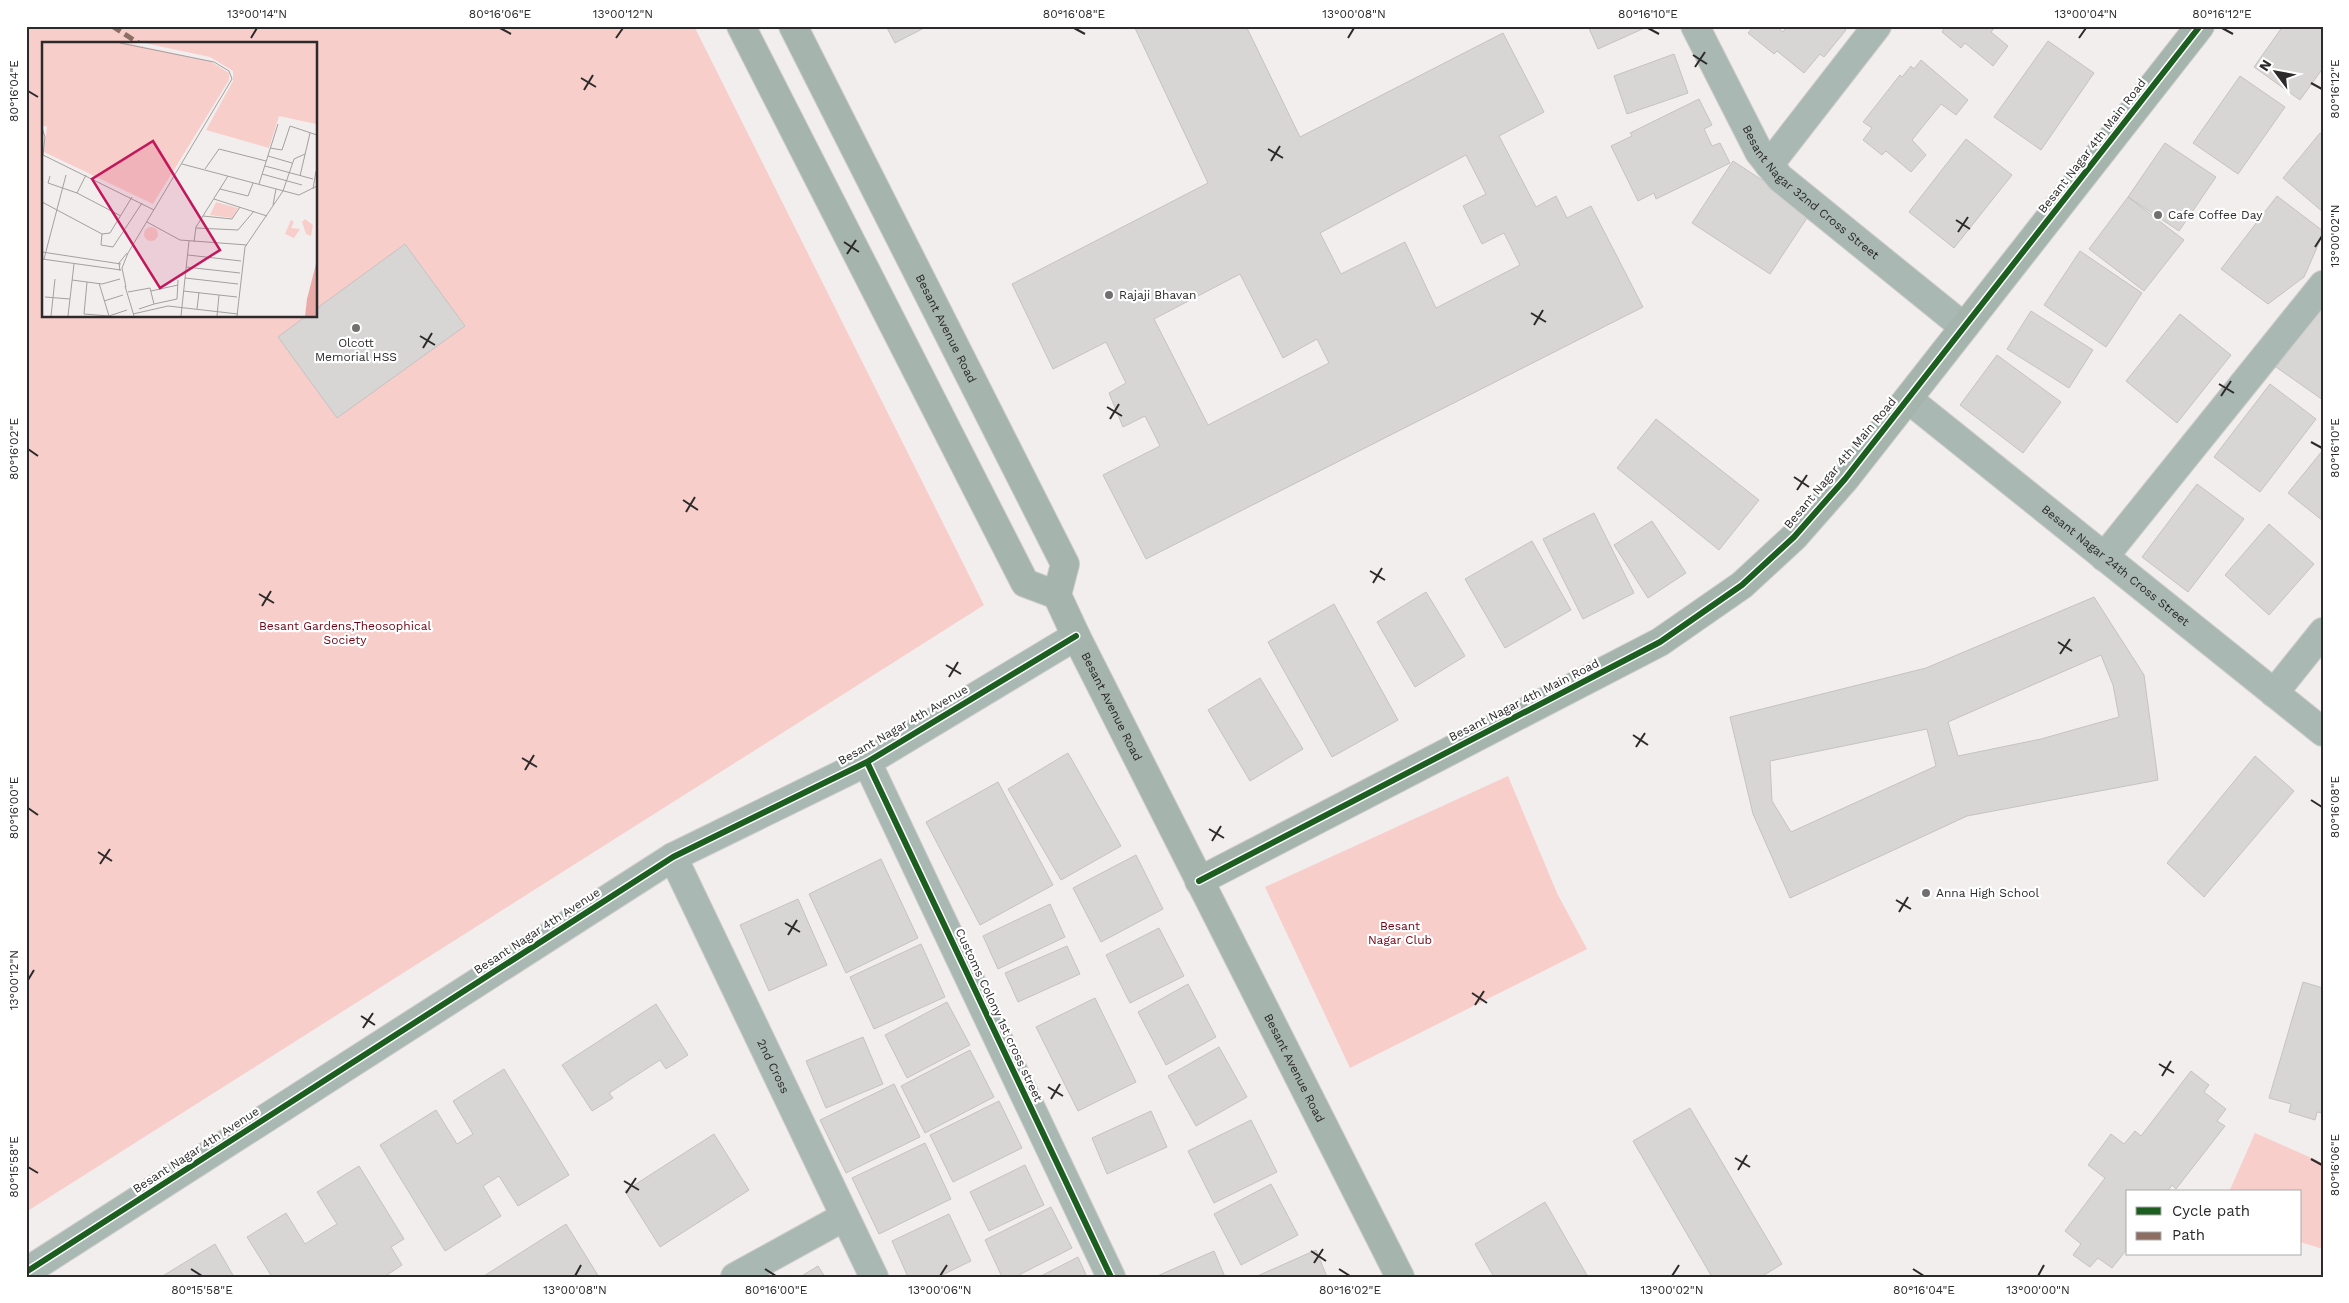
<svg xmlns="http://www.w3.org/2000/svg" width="2349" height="1303" font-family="'Work Sans',sans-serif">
  <rect width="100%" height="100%" fill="#f2eeee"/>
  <path fill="#f8cecb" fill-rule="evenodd" d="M26 26H694L984 605 26 1212ZM44 44H316V316H44Z
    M1508 776 1557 893 1587 949 1350 1068 1265 887Z
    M2255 1133 2323 1163V1249L2300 1242V1192H2229Z"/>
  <path fill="#d8d5d5" stroke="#c5c2c2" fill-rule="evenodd" d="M886 26H928L895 43Z
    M1134 26H1246L1300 137 1503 33 1544 112 1499 136 1536 207 1556 196 1567 218 1591 206 1643 307 1146 559 1103 475 1160 446 1145 416 1123 427 1109 393 1126 383 1106 342 1053 369 1012 284 1208 183ZM1466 155 1486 194 1463 206 1482 244 1504 233 1520 265 1436 308 1405 242 1341 274 1320 233ZM1240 274 1283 358 1317 339 1329 363 1208 425 1154 319Z
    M1588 26H1649L1598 49Z
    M1754 26H1776L1783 32 1787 26H1842L1846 30 1824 57 1820 54 1804 73 1777 51 1774 54 1748 33Z
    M1946 26H1996L1991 32 2008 46 1993 66 1965 43 1961 48 1942 32Z
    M2283 26H2323V68L2300 100 2254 67Z
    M2048 41 2094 73 2041 150 1994 117Z
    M1674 54 1688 93 1627 114 1614 76Z
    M1921 60 1968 100 1956 115 1941 104 1912 140 1926 155 1911 172 1886 151 1882 155 1863 140 1872 128 1863 122 1900 75 1902 77 1911 66 1914 69Z
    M2240 76 2285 107 2238 174 2193 143Z
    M1699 99 1712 125 1704 129 1712 146 1720 143 1730 163 1656 199 1654 193 1638 201 1611 146 1632 136 1630 133Z
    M2320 133 2323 135V212L2283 178Z
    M1966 139 2012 175 1954 248 1909 212Z
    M2165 143 2216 177 2179 231 2128 197Z
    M1733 161 1811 212 1770 274 1692 223Z
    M2277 196 2323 231V234L2304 277 2268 304 2221 269Z
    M2128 197 2184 240 2144 291 2089 249Z
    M405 244 465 326 337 418 278 337 306 316H316V309Z
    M2080 251 2142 293 2106 347 2044 305Z
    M2323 306V400L2276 367Z
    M2031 311 2093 350 2069 388 2007 349Z
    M2180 314 2231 355 2177 423 2126 381Z
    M1997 355 2061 402 2023 453 1960 405Z
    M2270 384 2316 419 2260 492 2214 457Z
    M1656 419 1759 500 1719 550 1617 468Z
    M2323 450V521L2288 493Z
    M2197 484 2244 519 2188 592 2142 557Z
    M1594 513 1634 593 1583 619 1543 539Z
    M1652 521 1686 573 1648 598 1614 545Z
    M2269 524 2314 564 2269 615 2225 575Z
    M1532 541 1571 610 1505 648 1465 579Z
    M1426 592 1465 656 1415 687 1377 622Z
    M2094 597 2144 675 2158 780 1967 816 1790 898 1753 814 1730 717 1926 668ZM2101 655 2113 685 2119 717 2041 739 1958 756 1948 722ZM1927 729 1936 766 1791 832 1772 801 1770 761Z
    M1334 604 1398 720 1332 757 1268 642Z
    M1260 678 1303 749 1250 781 1208 710Z
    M1068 753 1121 846 1061 880 1008 789Z
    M2255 756 2294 791 2204 897 2167 863Z
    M998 782 1053 885 980 925 926 822Z
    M1136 855 1163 909 1101 942 1073 888Z
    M881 859 918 938 846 973 809 894Z
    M798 899 827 965 769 991 740 925Z
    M1050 904 1065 937 998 969 983 936Z
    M1159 928 1184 976 1130 1003 1106 955Z
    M921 944 945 997 874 1029 850 977Z
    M1067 946 1080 974 1018 1002 1005 973Z
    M2303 982 2323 988V1113L2317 1112 2315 1120 2289 1112 2291 1104 2269 1098Z
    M1188 984 1216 1037 1166 1065 1138 1012Z
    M1095 998 1136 1082 1078 1111 1036 1027Z
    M947 1002 970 1045 907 1078 885 1035Z
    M656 1004 688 1055 666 1069 660 1060 609 1093 613 1098 592 1111 562 1065Z
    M863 1037 883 1084 826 1108 806 1061Z
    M1219 1047 1247 1097 1196 1126 1168 1076Z
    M970 1050 994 1097 925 1133 901 1086Z
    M504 1069 569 1175 518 1206 499 1176 483 1186 501 1216 445 1251 380 1145 436 1110 457 1144 473 1134 453 1101Z
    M2191 1071 2209 1085 2204 1092 2226 1109 2217 1121 2225 1126 2176 1189 2172 1185 2167 1192H2128V1248L2112 1268 2098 1258 2090 1267 2073 1255 2081 1244 2065 1231 2105 1178 2088 1165 2111 1134 2124 1144 2135 1131 2141 1136Z
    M894 1084 920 1137 846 1173 820 1120Z
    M999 1101 1022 1148 953 1182 930 1135Z
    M1690 1108 1782 1264 1761 1277H1712L1633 1141Z
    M1151 1111 1167 1147 1107 1174 1092 1138Z
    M1251 1120 1277 1172 1214 1203 1188 1151Z
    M714 1134 749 1190 660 1247 625 1191Z
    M925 1143 951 1199 879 1234 852 1178Z
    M1025 1165 1044 1205 989 1231 970 1192Z
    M359 1166 404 1239 391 1247 402 1265 384 1277H272L247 1237 286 1213 305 1244 337 1224 317 1192Z
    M1271 1184 1298 1235 1241 1265 1214 1214Z
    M1545 1202 1588 1277H1494L1475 1244Z
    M1051 1207 1072 1248 1015 1277H1002L985 1240Z
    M949 1214 971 1261 938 1277H908L892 1241Z
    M566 1224 599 1277H484V1276Z
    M215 1244 234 1277H161Z
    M1316 1250 1327 1277H1255Z
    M1214 1251 1225 1277H1155Z
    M1078 1257 1087 1277H1039Z
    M818 1266 825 1277H800Z"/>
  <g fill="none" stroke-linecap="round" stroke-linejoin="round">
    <defs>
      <g id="street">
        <path id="s1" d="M1695 26 1759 152 1780 178 1964 327"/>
        <path d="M1769 165 1877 26"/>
        <path id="s2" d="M1908 399 2323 732"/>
        <path d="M2104 557 2323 285"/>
        <path d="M2274 693 2323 632"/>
        <path d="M867 762 1111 1277"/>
        <path id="s3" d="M673 857 874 1277"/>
        <path d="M26 1272 673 857 867 762 1076 636"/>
        <path d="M735 1277 844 1217"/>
      </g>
      <g id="secondary">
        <path d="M741 26 1025 583 1057 595"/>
        <path id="s4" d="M793 26 1065 564 1057 595 1076 636 1400 1277"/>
        <path d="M1199 881 1660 642 1742 585 1794 537 1845 479 2200 26"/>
      </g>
    </defs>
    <use href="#street" stroke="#cecccc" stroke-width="30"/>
    <use href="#secondary" stroke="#cecccc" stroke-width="30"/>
    <use href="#street" stroke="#a9b8b2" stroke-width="28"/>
    <use href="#secondary" stroke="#a5b5ae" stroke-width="28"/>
    <path stroke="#8d6e63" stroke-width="5" stroke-dasharray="10 5" stroke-linecap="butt" d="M112 26 140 44"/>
    <defs>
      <path id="cycleway" d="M867 762 1111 1277
        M1199 881 1660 642 1742 585 1794 537 1845 479 2200 26
        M26 1272 673 857 867 762 1076 636"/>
    </defs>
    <use href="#cycleway" stroke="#fff" stroke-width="9"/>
    <use href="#cycleway" stroke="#1b5e20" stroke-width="6"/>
  </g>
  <path fill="none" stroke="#2c2a2a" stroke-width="2" d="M500 28 511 34M1074 28 1085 34M1648 28 1659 34M2222 28 2233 34M251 38 257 28M616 38 623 28M1348 38 1354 28M2079 38 2086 28M1693 55 1707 64M1695 67 1705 52M581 78 596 87M2311 83 2322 89M584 90 593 75M28 91 38 97M1268 149 1283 158M1271 161 1280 146M1956 220 1970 229M1958 232 1968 217M844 242 859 252M2315 247 2322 236M847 254 856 240M1531 313 1546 322M1534 325 1543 310M420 336 435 345M423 348 432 333M2219 384 2234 393M2221 396 2231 381M1107 407 1122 416M1110 419 1119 404M2311 442 2322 448M28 449 38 456M1794 477 1809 487M1797 490 1807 475M683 500 698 510M686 512 695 497M1370 571 1385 580M1373 583 1382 568M259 594 274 603M262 606 271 591M2058 642 2072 651M2060 654 2070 639M946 665 961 674M949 677 958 662M1633 735 1648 745M1636 747 1645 733M522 758 537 767M525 770 534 755M2311 800 2322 807M28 808 38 815M1209 829 1224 838M1212 841 1221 826M98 852 112 861M100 864 110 849M1896 900 1911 909M1899 912 1908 897M785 923 800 932M788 935 797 920M28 980 34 970M1472 993 1487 1003M1475 1005 1484 991M361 1016 375 1025M363 1028 373 1013M2159 1064 2174 1073M2162 1076 2171 1061M1048 1087 1063 1096M1051 1099 1060 1084M1735 1158 1750 1167M2311 1159 2322 1165M28 1167 38 1173M1738 1170 1747 1155M624 1181 639 1190M626 1193 636 1178M1311 1251 1326 1261M1314 1263 1323 1249M191 1269 202 1276M765 1269 776 1276M1339 1269 1350 1276M1913 1269 1924 1276M575 1276 581 1265M940 1276 947 1265M1672 1276 1679 1265M2038 1276 2044 1265"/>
  <g fill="#716f6f" stroke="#fff" stroke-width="2">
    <circle cx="2158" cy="215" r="5"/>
    <circle cx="1109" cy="295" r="5"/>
    <circle cx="356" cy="328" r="5"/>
    <circle cx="1926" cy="893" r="5"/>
  </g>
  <g text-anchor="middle" stroke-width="4.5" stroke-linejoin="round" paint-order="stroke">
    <g font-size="12" fill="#2c2a2a" stroke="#fff">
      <text transform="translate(2092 146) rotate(-52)" y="4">Besant Nagar 4th Main Road</text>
      <text dy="4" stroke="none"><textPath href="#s1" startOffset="206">Besant Nagar 32nd Cross Street</textPath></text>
      <text dy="4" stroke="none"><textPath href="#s4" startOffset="339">Besant Avenue Road</textPath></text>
      <text transform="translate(1840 463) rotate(-50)" y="4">Besant Nagar 4th Main Road</text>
      <text dy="4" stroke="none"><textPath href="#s2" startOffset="266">Besant Nagar 24th Cross Street</textPath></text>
      <text transform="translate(1524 700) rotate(-27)" y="4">Besant Nagar 4th Main Road</text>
      <text dy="4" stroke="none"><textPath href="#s4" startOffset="759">Besant Avenue Road</textPath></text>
      <text transform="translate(903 725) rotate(-30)" y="4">Besant Nagar 4th Avenue</text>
      <text transform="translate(537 931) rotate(-33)" y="4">Besant Nagar 4th Avenue</text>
      <text transform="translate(999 1015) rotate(65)" y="4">Customs Colony 1st cross street</text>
      <text dy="4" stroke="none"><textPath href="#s3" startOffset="232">2nd Cross</textPath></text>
      <text dy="4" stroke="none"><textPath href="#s4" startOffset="1164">Besant Avenue Road</textPath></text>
      <text transform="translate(196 1150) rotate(-33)" y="4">Besant Nagar 4th Avenue</text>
    </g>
    <g font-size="12" fill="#2c2a2a" stroke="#fff" text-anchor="start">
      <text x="2168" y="219">Cafe Coffee Day</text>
      <text x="1119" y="299">Rajaji Bhavan</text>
      <text x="356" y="347" text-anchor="middle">Olcott<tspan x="356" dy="14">Memorial HSS</tspan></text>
      <text x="1936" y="897">Anna High School</text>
    </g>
    <g font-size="12" fill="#700013" stroke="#fff">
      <text x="345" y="630">Besant Gardens,Theosophical<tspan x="345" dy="14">Society</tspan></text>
      <text x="1400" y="930">Besant<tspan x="1400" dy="14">Nagar Club</tspan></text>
    </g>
  </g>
  <g transform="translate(42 42)">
    <rect width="275" height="275" fill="#f2eeee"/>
    <path d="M0 1H85L168 19 187 31V38L111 162 2 110 5 85 0 83ZM102 1H275L274 82 237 74 227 106 164 88 191 39V29L168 15ZM174 160 196 166 190 176 168 173ZM263 177 271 183 269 194 264 192 260 180ZM249 178 252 180 249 186 258 187 252 196 243 192ZM102 192a7 7 0 1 1 14 0a7 7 0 1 1-14 0Z" fill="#f8cecb"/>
    <path d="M275 218V274H263L265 257Z" fill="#eaaba8"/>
    <path fill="none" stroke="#a3a0a0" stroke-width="1" d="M78 1 172 20 187 29 190 37 86 211 80 226 84 245M0 86 3 95 1 113M228 106 240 108 248 84 275 93M1 113 112 168M226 114 250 121M140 122 257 153 275 144M223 124 271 137M163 127 177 107 224 119M220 132 260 143M8 134 6 141 35 151 79 174M258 134 268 91M217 142 236 82M178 147 206 154 211 141M271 147 274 129M35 151 44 133M172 157 225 174M0 160 60 192 68 191 90 155M231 163 234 147M161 174 190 177 198 165M105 180 138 198 205 203M154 186 196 188 212 169M60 192 59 203 71 205 100 161M152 200 154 185 186 134M0 210 79 222M146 213 199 219M0 217 79 228M2 217 24 133M144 225 198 231M78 229 77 221 85 211M143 236 196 242M30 238 60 242 78 237M57 241 67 274M83 244 92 274M109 249 136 243M141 249 195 255M86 250 108 246 112 262 97 267M3 255 28 257M62 259 81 253M112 262 135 257 136 238M155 267 157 250M42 272 67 274 85 268M42 272 45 240M91 272 126 264 196 272M9 274 13 237M26 274 32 222M139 274 147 199M175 274 177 253M195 274 203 205 241 149 252 117 263 112"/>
    <path fill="#c2185b" fill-opacity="0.15" stroke="#c2185b" stroke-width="2.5" d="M111 99 178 208 118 246 50 137Z"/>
    <rect width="275" height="275" fill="none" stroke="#2c2a2a" stroke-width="2.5"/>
  </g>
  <rect width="2349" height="1303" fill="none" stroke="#ffffff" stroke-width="55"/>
  <rect x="2126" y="1190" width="175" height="65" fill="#ffffff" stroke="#abaaaa"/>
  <rect x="2136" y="1207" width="25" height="8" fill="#1b5e20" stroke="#abaaaa"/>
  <text x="2172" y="1216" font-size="15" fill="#2c2a2a">Cycle path</text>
  <rect x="2136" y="1232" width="25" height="8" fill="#8d6e63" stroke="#abaaaa"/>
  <text x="2172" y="1240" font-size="15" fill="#2c2a2a">Path</text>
  <g transform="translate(2276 72) rotate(302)" stroke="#ffffff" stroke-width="4" paint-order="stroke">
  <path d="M0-4L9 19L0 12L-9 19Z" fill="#2c2a2a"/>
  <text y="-8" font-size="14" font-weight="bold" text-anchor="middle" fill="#2c2a2a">N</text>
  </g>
  <rect x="28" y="28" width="2294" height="1248" fill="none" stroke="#2c2a2a" stroke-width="2"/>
  <g font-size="12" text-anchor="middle" fill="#2c2a2a">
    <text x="257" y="18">13°00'14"N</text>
    <text x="500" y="18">80°16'06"E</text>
    <text x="623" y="18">13°00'12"N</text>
    <text x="1074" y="18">80°16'08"E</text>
    <text x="1354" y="18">13°00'08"N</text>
    <text x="1648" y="18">80°16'10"E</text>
    <text x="2086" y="18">13°00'04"N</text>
    <text x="2222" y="18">80°16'12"E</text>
    <text transform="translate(2335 89) rotate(-90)" y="4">80°16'12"E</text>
    <text transform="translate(14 91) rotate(-90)" y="4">80°16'04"E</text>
    <text transform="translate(2335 236) rotate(-90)" y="4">13°00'02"N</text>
    <text transform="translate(2335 448) rotate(-90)" y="4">80°16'10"E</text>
    <text transform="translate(14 449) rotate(-90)" y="4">80°16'02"E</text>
    <text transform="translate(2335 807) rotate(-90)" y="4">80°16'08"E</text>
    <text transform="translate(14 808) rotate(-90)" y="4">80°16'00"E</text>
    <text transform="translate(14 980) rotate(-90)" y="4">13°00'12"N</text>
    <text transform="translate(2335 1165) rotate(-90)" y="4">80°16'06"E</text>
    <text transform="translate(14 1167) rotate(-90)" y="4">80°15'58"E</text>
    <text x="202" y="1294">80°15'58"E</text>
    <text x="575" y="1294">13°00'08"N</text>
    <text x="776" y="1294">80°16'00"E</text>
    <text x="940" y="1294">13°00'06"N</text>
    <text x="1350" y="1294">80°16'02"E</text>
    <text x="1672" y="1294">13°00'02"N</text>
    <text x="1924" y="1294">80°16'04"E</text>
    <text x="2038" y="1294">13°00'00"N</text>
  </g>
</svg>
